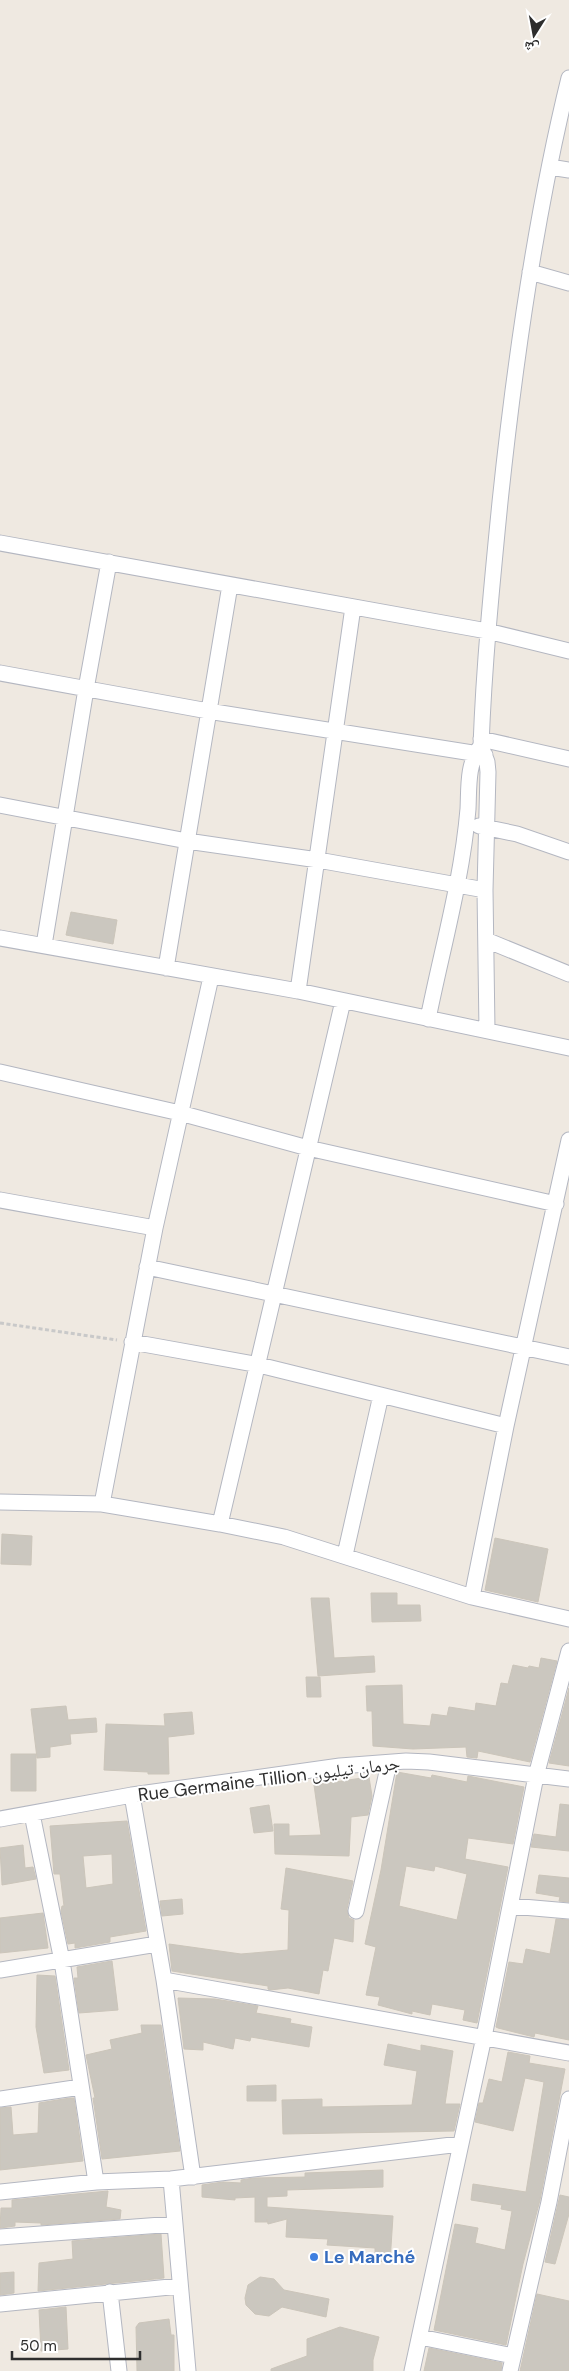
<svg xmlns="http://www.w3.org/2000/svg" width="569" height="2371" font-family="'DM Sans','Noto Naskh Arabic',sans-serif">
  <rect width="100%" height="100%" fill="#efe9e1"/>
  <path fill="#cbc7bf" stroke="#cbc5ba" fill-rule="evenodd" d="M71 912 117 920 113 944 66 935Z
    M2 1534 32 1536 31 1565 1 1564Z
    M495 1538 548 1549 538 1602 485 1590Z
    M371 1593H397V1605H420L421 1621 372 1622Z
    M311 1598H329L334 1658 374 1656 375 1672 318 1676Z
    M541 1658 557 1661 530 1762 478 1751 477 1758 467 1757 466 1747 413 1749 373 1746 372 1711H367L366 1686 402 1685 403 1724 430 1726 432 1714 447 1716 449 1707 475 1711 476 1703 496 1706 501 1683 508 1684 513 1665 528 1668 529 1666 539 1668Z
    M306 1677H320L321 1697H307Z
    M569 1688V1766L549 1763Z
    M66 1706 68 1720 96 1718 97 1732 70 1734 71 1744 50 1747V1757L37 1758 31 1709Z
    M192 1712 194 1734 168 1737 169 1774H148V1772L104 1770 106 1724 165 1726 164 1714Z
    M11 1754H36V1791H11Z
    M397 1772 431 1778 432 1775 467 1782 468 1776 524 1787 513 1844 468 1838 465 1859 508 1867 477 2023 463 2020 465 2010 432 2004 430 2015 412 2011V2014L378 2005 380 1997 366 1995 376 1947 365 1944 381 1870ZM406 1866 434 1871 435 1866 467 1874 457 1920 399 1906Z
    M369 1777 372 1796 368 1815 351 1817 349 1856 275 1854 274 1824H289V1836L321 1835 314 1785Z
    M560 1804 569 1805V1851L531 1847 534 1834 556 1837Z
    M269 1805 273 1831 254 1833 250 1808Z
    M127 1821 146 1931 110 1937V1942L75 1948V1943L68 1944 61 1911 62 1906H64L60 1874H54L50 1826ZM112 1854 113 1884 86 1888 83 1856Z
    M23 1845 25 1868 33 1867 36 1879 2 1885 0 1848Z
    M286 1868 353 1881 347 1909 349 1918 354 1920 353 1942 334 1938 328 1971 323 1970 319 1994 288 1988 270 1990 268 1989V1986L172 1971 169 1944 241 1954 288 1950 289 1910 281 1909Z
    M539 1875 569 1878V1902L559 1901 560 1897 536 1893Z
    M182 1899 183 1914 162 1916 160 1901Z
    M43 1913 48 1948 0 1953V1918Z
    M556 1919 569 1920V2040L535 2033 534 2037 498 2028 496 2027 509 1962 523 1964 526 1949 550 1954Z
    M112 1961 118 2010 79 2013 74 1978H78L77 1967Z
    M37 1975 55 1976 69 2070 44 2073 36 2027Z
    M178 1998 215 1999 258 2006 256 2013 291 2019 290 2023 312 2027 309 2047 251 2037 250 2041 235 2038 233 2049 203 2042V2050L184 2049Z
    M141 2025H161L180 2151 102 2159 93 2098H95L86 2055 112 2049 110 2040 142 2033Z
    M388 2044 421 2051V2045L453 2051 445 2104H460L454 2131 283 2134 282 2100 322 2099V2107L412 2105 417 2071 384 2065Z
    M508 2052 530 2056 529 2063 565 2069 540 2200 523 2264 506 2345 434 2330 455 2224 478 2228 475 2243 505 2250 512 2211 501 2209 502 2205 471 2200 473 2184 526 2192 544 2082 525 2078 513 2131 475 2122 479 2103H483L489 2079 502 2082Z
    M276 2085V2101H247V2086Z
    M70 2098H74L83 2161 0 2170V2108L11 2107 13 2135 38 2133 39 2103Z
    M383 2170V2187L287 2190V2196L267 2197V2207L393 2216 390 2262 375 2261V2248L327 2245 328 2239 286 2237 287 2219 268 2224 267 2219V2222H255V2197L235 2198V2200L202 2197V2185L223 2182 241 2183V2180L254 2178 305 2177V2173Z
    M108 2191 106 2207 121 2210 120 2219 41 2225V2223L15 2222V2226L0 2228 1 2208H12V2200Z
    M560 2195 569 2197V2214L555 2264 545 2262Z
    M161 2234 164 2278 38 2291 39 2263 73 2259 72 2241Z
    M14 2272V2293L0 2295V2273Z
    M260 2277 274 2279 284 2290 329 2299 326 2317 282 2307 269 2316 255 2314 246 2305 245 2298 248 2285Z
    M537 2294 569 2301V2371H520Z
    M66 2307 68 2349 41 2351 39 2310Z
    M169 2319 171 2335H174V2371H137L136 2327 139 2323Z
    M340 2327 379 2337 373 2360V2371H271V2369L307 2356V2339Z
    M429 2348 502 2363 501 2371H424Z"/>
  <g fill="none" stroke-linecap="round" stroke-linejoin="round">
    <defs>
      <path id="minor" d="M550 167 569 170
        M530 272 569 283
        M0 543 487 631 569 651
        M0 673 208 711 485 755
        M481 739 569 759
        M0 805 187 841 318 860 485 890
        M479 826 517 834 569 852
        M0 938 298 991 569 1048
        M486 940 569 974
        M44 945 86 689 109 562
        M166 968 230 585
        M298 991 353 607
        M428 1019C442 949 462 880 468 809 469 789 467 764 480 747
        M487 1030 485 890 488 772 487 762 481 746C484 664 492 583 500 502 515 359 535 217 569 78
        M0 1072 180 1113 308 1148 556 1204
        M0 1200 155 1228
        M147 1267 569 1357
        M132 1342 259 1365 506 1426
        M0 1502 102 1504 220 1524 284 1537 472 1597 569 1619
        M102 1504 155 1228 211 977
        M220 1524 343 1001
        M345 1555 381 1395
        M472 1597 506 1426 569 1140
        M132 1795 164 1980 569 2053
        M32 1814 62 1961 96 2182
        M0 1819 132 1795 340 1766 406 1761 429 1762 569 1779
        M511 1906 569 1911
        M356 1911 389 1763
        M0 1970 157 1944
        M164 1980 193 2177
        M0 2099 81 2087
        M171 2179 188 2371
        M0 2192 96 2182 171 2179 460 2144
        M0 2237 175 2224
        M110 2292 119 2371
        M0 2304 180 2286
        M420 2337 513 2356
        M412 2371 484 2037 536 1776 569 1651
        M510 2371 549 2202 569 2099"/>
    </defs>
    <use href="#minor" stroke="#b4b7c1" stroke-width="17"/>
    <path stroke="#c9c9c9" stroke-width="3" stroke-dasharray="4 2.5" stroke-linecap="butt" d="M0 1323 117 1340"/>
    <use href="#minor" stroke="#fff" stroke-width="15"/>
  </g>
  <circle fill="#3f7fe0" stroke="#fff" stroke-width="2" cx="314" cy="2257" r="5"/>
  <g text-anchor="middle" stroke-width="4" stroke-linejoin="round" paint-order="stroke">
    <g font-size="18" fill="#2e2e2e" stroke="#fff">
      <text transform="translate(269 1779) rotate(-7)" y="6">Rue Germaine Tillion جرمان تيليون</text>
    </g>
    <g font-size="18" font-weight="bold" fill="#366cbe" stroke="#fff" text-anchor="start">
      <text x="324" y="2263">Le Marché</text>
    </g>
  </g>
  <g transform="translate(534 35) rotate(191)" stroke="#ffffff" stroke-width="4" paint-order="stroke">
  <path d="M0-4L9 19L0 12L-9 19Z" fill="#2e2e2e"/>
  <text y="-8" font-size="14" font-weight="bold" text-anchor="middle" fill="#2e2e2e">ش</text>
  </g>
  <path d="M12 2351v8h128v-8" fill="none" stroke="#2e2e2e" stroke-width="2.5"/>
  <text x="20" y="2351" font-size="15" fill="#2e2e2e" stroke="#ffffff" stroke-width="4" paint-order="stroke">50 m</text>
</svg>
